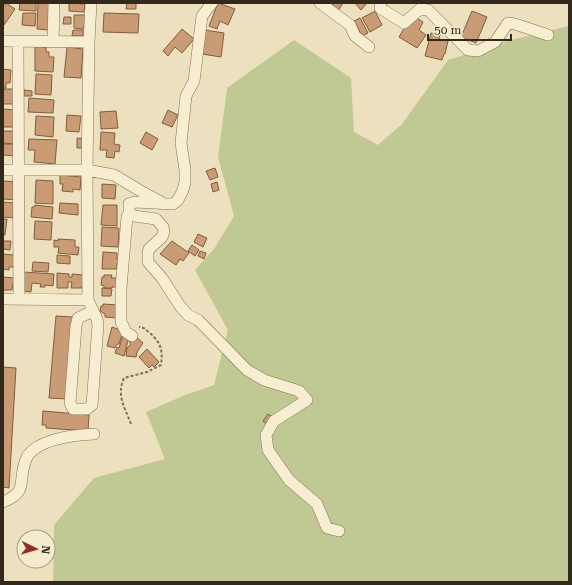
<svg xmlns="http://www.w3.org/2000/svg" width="572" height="585" font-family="'Roboto Serif',serif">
  <rect width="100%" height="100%" fill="#ece0be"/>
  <path fill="#c0c993" d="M569 26V582H53L54 525 94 478 165 459 146 412 185 395 214 385 228 330 195 270 214 249 234 216 218 157 227 88 294 40 351 78 354 132 378 145 402 124 448 60 511 40Z"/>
  <path fill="#c99c75" stroke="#825c3e" d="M6 3 15 9 4 25 3 7Z
    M20 3H36V11L19 10Z
    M38 3H50L49 30 37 29Z
    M69 3 85 4 84 12 69 11Z
    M127 3H136V9H126Z
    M218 3 235 9 228 25 220 21 217 29 209 26Z
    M334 3H343L338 11 332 7Z
    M355 3H367L361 10Z
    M375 11 382 25 370 32 362 18Z
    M472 11 487 17 476 43 461 37Z
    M23 13H36L35 26 22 25Z
    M104 13 139 14 138 33 103 32Z
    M74 15H85L84 29 74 28Z
    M412 15 423 22 419 30 426 35 417 48 399 37Z
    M64 17H71V24H63Z
    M360 18 368 33 362 36 354 21Z
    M182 29 194 39 182 53 175 47 168 56 163 51Z
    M73 30H83V36H72Z
    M205 30 224 33 221 57 202 54Z
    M431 33 440 35 439 39 448 41 445 54H444L442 60 425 56Z
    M35 46 46 47V52H49V57H54L53 72 35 71Z
    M67 47 83 49 81 78 64 77Z
    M3 69 11 70 10 83H6V88H3Z
    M36 74 52 75 51 95 35 94Z
    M3 89H15L14 104H3Z
    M24 90 32 91V96H24Z
    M29 98 54 100 53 113 28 112Z
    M3 109 16 110V127H3Z
    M168 110 178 115 172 127 162 123Z
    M116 111 118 128 101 129 100 112Z
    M67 115 81 116 79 132 66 131Z
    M36 116 54 117 53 137 35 135Z
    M3 131H15L14 144 3 143Z
    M101 132 115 133 114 144 120 145 119 152 115 151 114 158 106 157 107 150H100Z
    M146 132 158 139 152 150 140 143Z
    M77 138 85 139 84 148H77Z
    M29 139 57 140 55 164 34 162 35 150H28Z
    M3 144H17L16 156 3 155Z
    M215 168 218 177 210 180 206 171Z
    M60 175 81 177 80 190 73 189V192L62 191 63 184H60Z
    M36 180 53 181V204L35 203Z
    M3 181 18 182 17 200 3 199Z
    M217 182 219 190 213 192 211 184Z
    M102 184 116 185 115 199 102 198Z
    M3 202 15 203V218L3 217Z
    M60 203 78 204V215L59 213Z
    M35 205 53 207 52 219 31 217 32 207H34Z
    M103 205H117V226L101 225Z
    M3 219H7L5 235H3Z
    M35 221 52 222 51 240 34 239Z
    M102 227 119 228 118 247 101 246Z
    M198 234 207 238 203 247 194 242Z
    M58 239 75 240V247H79L78 255 58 253 59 247H54V240L58 241Z
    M3 241H11L10 250 3 249Z
    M172 241 189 253 183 261 180 259 176 265 160 254Z
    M192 245 199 250 195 256 188 251Z
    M200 251 206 253 204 259 198 256Z
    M103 252 117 253V259H119V263H117V269H102Z
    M3 254 14 255V267H9V270L3 269Z
    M57 255 70 256V264L57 263Z
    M33 262 49 263 48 272 32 271Z
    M23 272 54 274 53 286 45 285V287H40L41 284 32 283 31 292 24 291Z
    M57 273 69 274V277H72V274L83 275 82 288H71L72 282H68V288H57Z
    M104 275H112L111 278H117L116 287H112V288H104V286L101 285 102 277H104Z
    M3 277 14 278 12 290H3Z
    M102 288 112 289 111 296H102Z
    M103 304 118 305 117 318 105 317V314L103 313 100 311 101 306H103Z
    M56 316 74 317 68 399 49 398Z
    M112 327 123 331 119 344H117L115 348 107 346Z
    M123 335 129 337 124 356 115 353 117 347 119 348Z
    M136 337 143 343 137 352 136 357 126 356 127 348 131 344 129 342Z
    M147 349 159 362 154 367 152 365 149 368 139 357Z
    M3 367 16 368 9 488 3 487Z
    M43 411 89 415 88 431 46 428V425H42Z
    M268 414 274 418 268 425 263 421Z"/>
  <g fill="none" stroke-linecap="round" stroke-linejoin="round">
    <defs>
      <path id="minor" d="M212 3 202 16 194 81 186 96 181 143 185 170V182L183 190 178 200 173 204 135 202 129 204V213L134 216 156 219 163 227 164 232 162 237 149 249 148 253V262L162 278 180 306 188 315 198 320 247 370 264 380 299 391 307 400 274 421 266 435 268 450 289 480 317 504 327 528 339 531
        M320 3 350 25 355 36 369 47
        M381 3 380 8 404 23 420 9 428 10 468 50 478 51 495 42 508 23 515 24 548 35
        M3 41 89 42 87 170 88 300 3 299
        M18 41 19 299
        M53 41 54 3
        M89 42 91 3
        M3 170H87L114 175 139 190 161 202
        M129 213 127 217 121 288V322L126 332 132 336
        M88 300 97 319 98 325 92 405 87 409H73L70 403 76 326 78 318 93 311
        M3 502C28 492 18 483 25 462 26 460 27 456 29 454 43 438 74 435 94 434"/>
    </defs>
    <use href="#minor" stroke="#837157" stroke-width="12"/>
    <path stroke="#837157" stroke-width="2" stroke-dasharray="3 2" stroke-linecap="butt" d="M131 424C125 408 116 395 124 378L147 372 161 365C163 350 161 343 150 333 146 330 144 327 139 327"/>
    <use href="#minor" stroke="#f7eed1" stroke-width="11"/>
  </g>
  <rect width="572" height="585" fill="none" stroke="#33281c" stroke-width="8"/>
  <g transform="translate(36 549) rotate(95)"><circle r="19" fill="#f4eacd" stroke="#a79c86"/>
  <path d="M0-3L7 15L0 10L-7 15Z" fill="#902e29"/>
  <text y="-6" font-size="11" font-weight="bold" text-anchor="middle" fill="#33281c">N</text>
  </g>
  <path d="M428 34v6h83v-6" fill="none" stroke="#33281c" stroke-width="2"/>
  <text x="434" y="34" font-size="12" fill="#33281c" stroke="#f4eacd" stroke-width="3" paint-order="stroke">50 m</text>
</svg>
